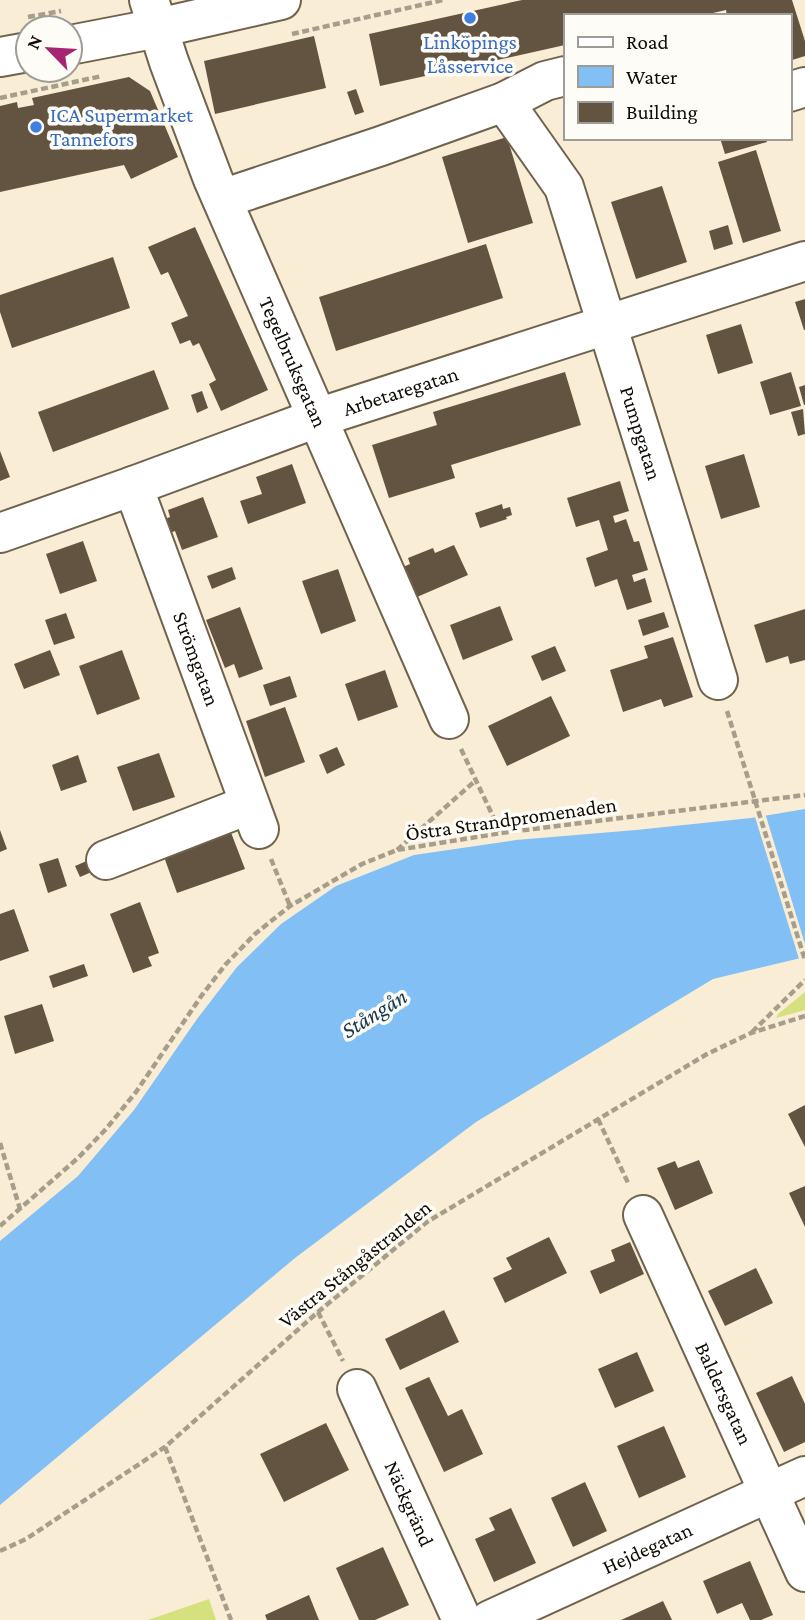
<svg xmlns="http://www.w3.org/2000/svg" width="805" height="1620" font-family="'Crimson Pro',serif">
  <rect width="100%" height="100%" fill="#faedd5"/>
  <path fill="#d5e07f" d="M805 992V1010L776 1018 778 1014Z
    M209 1599 216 1620H148Z"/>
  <path fill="#82bff4" d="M805 809V957L713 979 476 1122 295 1258 0 1505V1241L78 1176 134 1110 197 1019 237 967 281 924 336 886 414 855 516 840 636 830 751 818Z"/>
  <path fill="#faedd5" d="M765 813 805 944V961L800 962 755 817Z"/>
  <path fill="#635441" d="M522 0H792L805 41V56L789 61V16H727L726 10 700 16H565V45L380 86 369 34Z
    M314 36 326 88 215 114 204 61Z
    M129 77 150 91 178 157 131 179 124 165 0 192V106L17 102 18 108 34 105 32 98Z
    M356 89 364 112 355 115 347 92Z
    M507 137 533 223 468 243 442 157Z
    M720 138H766L767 142 725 154Z
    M756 150 781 231 743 243 718 162Z
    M662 186 687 262 636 279 611 202Z
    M728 225 733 244 714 250 709 231Z
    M195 227 268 390 221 411 209 384 216 380 199 343 193 346 190 340 180 344 171 323 188 316 168 272 161 275 148 247Z
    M486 244 503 298 336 351 319 297Z
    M113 257 130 308 12 348 0 312V295Z
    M805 299V330H804L795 302Z
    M741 324 753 363 718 374 706 335Z
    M154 370 169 409 53 452 38 412Z
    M565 372 581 425 451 465 455 478 389 498 372 445 437 425 433 412Z
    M791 372 801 406 770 415 760 382Z
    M805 385V405H804L799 387Z
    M202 391 208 408 197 413 191 395Z
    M803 409 805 434 798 436 791 412Z
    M0 451 10 477 0 481Z
    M744 454 760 507 721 519 705 466Z
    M292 464 306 503 248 524 240 501 262 494 256 477Z
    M620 481 629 511 613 516 615 523 626 519 634 542 639 541 648 570 632 575 634 582 645 578 652 602 627 610 617 579 595 587 586 558 608 550 599 520 576 527 567 498Z
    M203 497 218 537 182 550 175 531 170 533 165 519 170 517 168 510Z
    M502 504 503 509 510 507 512 515 506 517 507 519 480 528 475 513Z
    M83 541 97 581 60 594 46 554Z
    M454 545 468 575 417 597 403 567 410 564 408 558 433 548 435 553Z
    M232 567 236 579 212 589 207 576Z
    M338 569 356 621 321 634 302 581Z
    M500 606 513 640 463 660 450 625Z
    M240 607 263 669 239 678 234 664 225 668 206 620Z
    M805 609V660L790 664 788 656 766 663 754 625Z
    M664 612 669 627 643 636 638 620Z
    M66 613 75 638 54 645 45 620Z
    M673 637 693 697 664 707 661 699 623 712 610 670 648 658 644 646Z
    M555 646 566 671 542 681 531 656Z
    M50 650 60 675 24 689 14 664Z
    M122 650 140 699 97 715 79 666Z
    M385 670 398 707 358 721 345 684Z
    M290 676 297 697 270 706 263 685Z
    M551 696 570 736 507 766 488 726Z
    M285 707 305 762 265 777 246 721Z
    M337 747 345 765 327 774 319 755Z
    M159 753 175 797 133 811 117 767Z
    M78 755 87 782 61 791 52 765Z
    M0 830 7 849 0 852Z
    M230 830 245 869 177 893 163 854Z
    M96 857 101 868 80 877 75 866Z
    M58 858 67 886 48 893 39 864Z
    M140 902 159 953 148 957 152 966 133 973 110 914Z
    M14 909 29 951 0 961V914Z
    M84 964 88 976 53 988 49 976Z
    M42 1004 54 1041 15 1054 4 1016Z
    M805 1105V1147L788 1114Z
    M699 1160 713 1193 675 1210 657 1168 675 1161 678 1168Z
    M805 1186V1227L789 1193Z
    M549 1237 567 1273 505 1303 493 1278 512 1269 506 1258Z
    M630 1242 644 1274 600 1294 590 1271 615 1261 611 1250Z
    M756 1268 773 1303 725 1326 708 1291Z
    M444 1310 459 1342 400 1370 385 1339Z
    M637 1352 654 1391 615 1408 598 1369Z
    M792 1376 805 1404V1442L784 1452 756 1393Z
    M429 1377 448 1416 462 1409 483 1454 444 1472 405 1388Z
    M326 1423 349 1470 284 1502 260 1454Z
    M664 1426 686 1477 639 1498 617 1446Z
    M585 1482 607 1531 573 1547 551 1498Z
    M511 1508 536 1563 494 1582 475 1539 495 1530 489 1518Z
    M383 1547 409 1605 375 1620H359L336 1568Z
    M750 1561 773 1615 761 1620H750L742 1603 717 1614 703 1581Z
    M309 1595 319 1620H267L265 1615Z
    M663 1601 672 1620H621Z"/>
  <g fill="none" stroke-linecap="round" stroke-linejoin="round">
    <defs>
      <g id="minor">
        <path id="s1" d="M149 0 169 62 213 179 449 719"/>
        <path d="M789 92 805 87"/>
        <path d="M504 102 545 81 565 76"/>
        <path id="s2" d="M222 199 381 146 504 102 564 187 718 680"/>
        <path id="s3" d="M133 486 259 829"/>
        <path id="s4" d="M0 533 133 486 317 418 805 261"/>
        <path d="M106 860 248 805"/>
        <path id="s5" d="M643 1215 805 1572"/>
        <path id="s6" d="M357 1389 462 1620"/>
        <path id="s7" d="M490 1620 805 1476"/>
      </g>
      <path id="major" d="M70 45 158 28 281 0
        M0 57 28 52"/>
    </defs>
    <use href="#minor" stroke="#6f634e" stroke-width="42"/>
    <use href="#major" stroke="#6f634e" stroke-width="42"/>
    <path stroke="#a79d8b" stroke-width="4.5" stroke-dasharray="7 3.5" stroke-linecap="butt" d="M28 17 61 11
      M292 34 443 0
      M0 98 102 76
      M727 711 805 960
      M461 749 501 833
      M397 850 475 781
      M271 859 290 906
      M752 1032 805 980
      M598 1119 629 1185
      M0 1143 20 1209
      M0 1226 78 1158 106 1129 136 1092 202 995 226 964 255 934 290 906 362 864 397 850 501 833 805 795
      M318 1312 343 1361
      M165 1447 231 1620
      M0 1551 26 1539 165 1447 318 1312 427 1222 707 1054 751 1033 805 1016"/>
    <use href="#minor" stroke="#fff" stroke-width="38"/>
    <use href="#major" stroke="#fff" stroke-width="38"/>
  </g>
  <g fill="#3f7fe0" stroke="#fefcf7" stroke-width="2.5">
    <circle cx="470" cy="18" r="7"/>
    <circle cx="36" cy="127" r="7"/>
  </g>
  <g text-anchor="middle" stroke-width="7" stroke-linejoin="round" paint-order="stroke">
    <g font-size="21" fill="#366cbe" stroke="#fefcf7">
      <text x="470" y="49">Linköpings<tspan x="470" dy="24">Låsservice</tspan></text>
      <text x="50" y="122" text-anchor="start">ICA Supermarket<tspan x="50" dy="24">Tannefors</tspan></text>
    </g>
    <g font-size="21" fill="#0f0b04" stroke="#fefcf7">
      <text dy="7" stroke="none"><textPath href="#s1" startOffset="390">Tegelbruksgatan</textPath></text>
      <text dy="7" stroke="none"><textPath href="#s4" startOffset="425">Arbetaregatan</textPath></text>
      <text dy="7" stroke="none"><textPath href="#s2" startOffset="660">Pumpgatan</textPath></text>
      <text dy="7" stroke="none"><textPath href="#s3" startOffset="184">Strömgatan</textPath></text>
      <text transform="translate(511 819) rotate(-8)" y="7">Östra Strandpromenaden</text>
      <text transform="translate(355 1264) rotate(-39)" y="7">Västra Stångåstranden</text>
      <text dy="7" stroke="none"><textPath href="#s5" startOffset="196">Baldersgatan</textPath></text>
      <text dy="7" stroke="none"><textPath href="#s6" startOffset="126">Näckgränd</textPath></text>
      <text dy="7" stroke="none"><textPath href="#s7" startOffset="173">Hejdegatan</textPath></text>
    </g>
    <g font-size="23" font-style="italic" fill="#163751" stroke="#fefcf7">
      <text transform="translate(374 1013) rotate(-32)" y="8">Stångån</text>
    </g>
  </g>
  <rect x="564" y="14" width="228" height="126" fill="#fefcf7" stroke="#9e9c96" stroke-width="2"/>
  <rect x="578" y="37" width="35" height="10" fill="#ffffff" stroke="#9e9c96" stroke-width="2"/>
  <text x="626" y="49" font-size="21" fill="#0f0b04">Road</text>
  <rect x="578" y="66" width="35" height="21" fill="#82bff4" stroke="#9e9c96" stroke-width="2"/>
  <text x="626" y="84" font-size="21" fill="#0f0b04">Water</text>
  <rect x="578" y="102" width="35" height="21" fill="#635441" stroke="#9e9c96" stroke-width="2"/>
  <text x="626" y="119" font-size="21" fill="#0f0b04">Building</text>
  <g transform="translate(49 49) rotate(295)"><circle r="33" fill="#fefcf7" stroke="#9e9c96" stroke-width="2"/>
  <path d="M0-5L12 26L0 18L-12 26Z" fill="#a62471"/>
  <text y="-10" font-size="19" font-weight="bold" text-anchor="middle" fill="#0f0b04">N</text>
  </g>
</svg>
